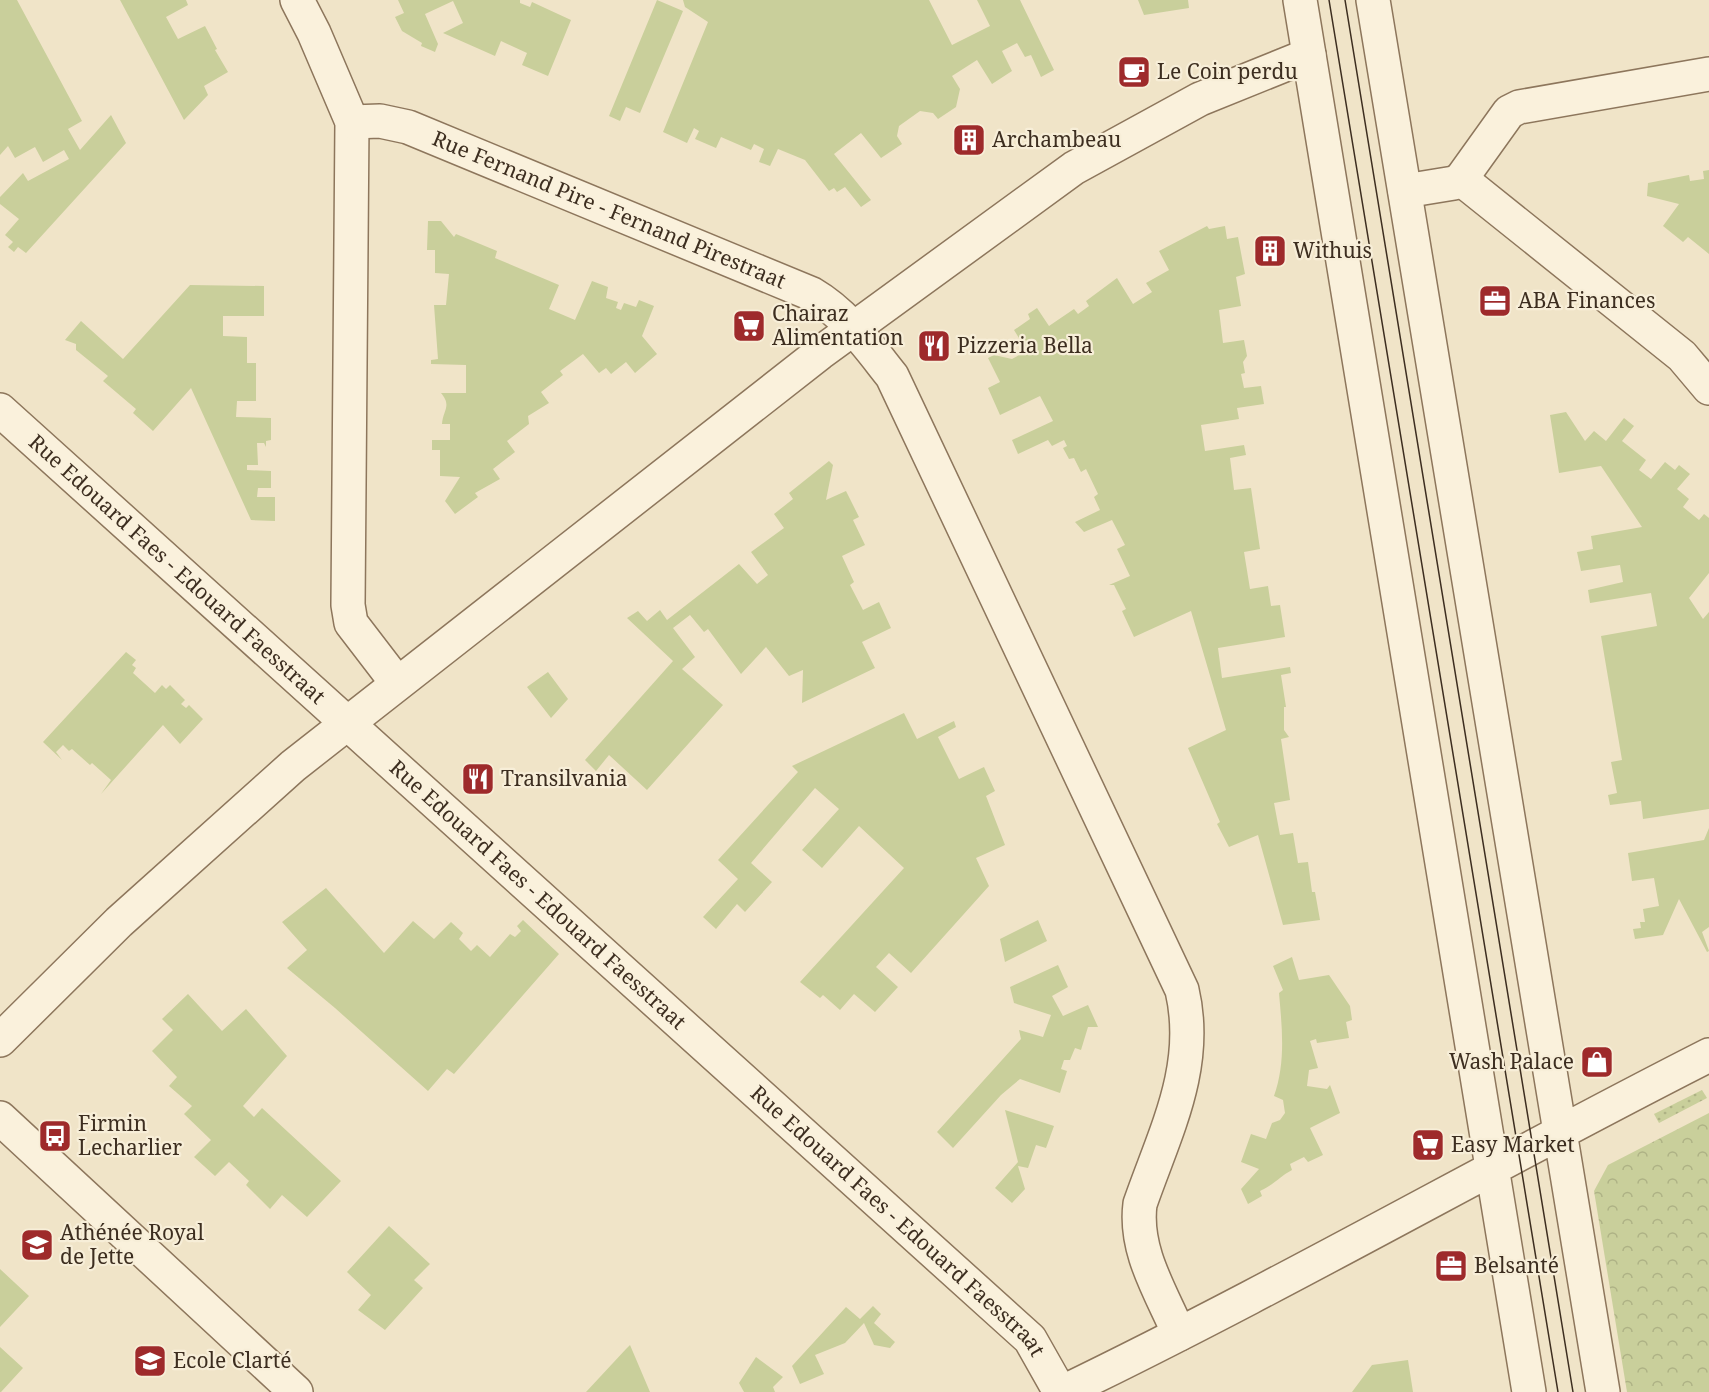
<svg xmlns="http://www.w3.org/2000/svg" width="1709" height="1392" font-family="'Noto Serif',serif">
  <defs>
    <pattern id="grass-dots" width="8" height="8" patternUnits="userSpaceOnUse" patternTransform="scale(1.5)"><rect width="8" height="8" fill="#c9cf9b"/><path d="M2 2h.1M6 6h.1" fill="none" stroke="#aeb285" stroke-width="1.8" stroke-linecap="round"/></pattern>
    <pattern id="park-crowns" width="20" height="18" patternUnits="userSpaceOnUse" patternTransform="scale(1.5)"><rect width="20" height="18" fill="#c9cf9b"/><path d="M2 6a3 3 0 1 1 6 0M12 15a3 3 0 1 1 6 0" fill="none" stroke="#aeb285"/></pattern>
  </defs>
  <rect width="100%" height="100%" fill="#f0e4c8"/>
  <path fill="url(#grass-dots)" d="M1702 1090 1707 1098 1659 1123 1654 1114Z"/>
  <path fill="url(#park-crowns)" d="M1709 1113V1392H1627L1594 1191 1608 1165Z"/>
  <path fill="#c9cf9b" d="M0 0H17L82 121 68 129 80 150 111 115 126 143 26 253 18 247 14 252 8 247 13 242 5 235 19 219 0 204V197L23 173 28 181 69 159 64 150 43 162 35 147 15 158 8 146 0 155Z
    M120 0H186L188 5 166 17 178 39 205 26 217 49 215 50 228 72 204 86 208 95 184 120Z
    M398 0H520V3L530 7 532 2 571 20 548 76 522 65 527 53 501 41 495 56 443 33 463 23 453 1 425 14 438 44 435 52 421 46 422 43 402 31 395 17 404 13Z
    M657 0 683 11 640 113 626 107 620 121 609 116Z
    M683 0H929L952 45 990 26 977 0H1020L1054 70 1041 77 1031 55 1025 57 1017 43 1002 51 1012 71 992 84 977 60 952 76 960 89 956 107 938 119 933 113 920 111 899 126 897 136 902 144 881 158 861 133 834 154 871 200 861 207 845 187 837 192 834 188 829 191 805 160 778 149 770 166 759 162 764 149 754 144 751 150 721 137 716 148 695 139 699 131 694 128 687 143 663 132 708 22 685 7Z
    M1138 0H1188L1189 8 1144 15Z
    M1709 170V254L1688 237 1683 242 1663 226 1679 204 1647 196 1648 183 1689 175 1690 181 1704 179 1703 171Z
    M428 221H441L454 237 456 234 497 251 495 258 559 285 549 309 575 320 592 281 608 287 606 298 618 302 616 308 621 310 624 303 636 307 639 300 654 306 642 336 657 354 635 373 626 362 611 374 606 368 599 373 583 354 560 371 563 375 541 392 549 403 528 416 529 424 507 441 515 452 493 469 500 479 475 493 478 497 455 514 445 501 460 477 440 476V450H432V440H450V424H442C443 410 452 406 441 393H466V365L431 364V360L438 359 434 305H446L449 274 435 273V250H427Z
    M1207 226 1209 229 1225 226 1227 239 1238 237 1245 274 1236 277 1241 306 1219 310 1223 343 1244 340 1247 356 1243 362 1245 373 1241 374 1244 388 1261 386 1264 404 1237 408 1239 419 1201 425 1205 451 1244 445 1246 455 1230 458 1234 490 1251 488 1260 549 1244 552 1250 589 1268 586 1271 606 1280 605 1285 637 1218 648 1222 678 1290 667 1291 673 1281 675 1286 707H1284V730L1289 737 1281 739 1290 800 1274 803 1280 835 1293 833 1298 863 1308 862 1312 892H1315L1320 920 1283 925 1258 835 1229 847 1217 824 1220 822 1188 748 1226 730 1191 611 1134 637 1122 611 1126 609 1114 585H1109L1130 576 1117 549 1125 545 1112 520 1084 532 1075 522 1100 510 1094 497 1098 494 1086 469 1081 472 1074 458 1069 459 1063 448 1067 446 1064 440 1052 446 1048 440 1018 454 1012 440 1053 421 1040 396 1000 415 988 388 1000 382 988 358 994 355 1012 359 1027 351 1014 330 1030 319 1028 314 1037 308 1049 326 1074 309 1078 314 1089 306 1086 301 1117 278 1133 304 1152 292 1146 283 1169 270 1159 251Z
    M190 285 264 286V316H223V336L247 337V363H256V401H237L236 417 271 418V440L266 441V447L264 443H257L258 465H247V470L271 471V488H258L257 497H275V521L251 520 191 388 153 431 133 413 136 409 103 381 108 376 76 350V344L65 340 81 321 123 359Z
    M1566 412 1585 441 1594 431 1606 441 1624 418 1634 426 1622 441 1646 460 1639 470 1651 479 1665 462 1675 470 1679 465 1690 474 1677 489 1689 499 1683 507 1699 520 1704 514 1709 518V573L1689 598 1703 619 1709 612V809L1643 819 1641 801 1610 805 1608 795 1617 793 1611 762 1622 760 1601 636 1657 626 1651 593 1590 603 1588 590 1623 582 1620 565 1581 571 1577 552 1593 549 1591 536 1642 527 1601 466 1559 473 1550 415Z
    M829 461 833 465 826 500 846 491 859 517 853 520 865 545 842 556 854 582 850 585 863 610 879 602 891 628 862 642 875 668 802 703 803 670 789 676 766 647 741 674 708 629 704 632 690 615 673 628 695 657 682 669 723 705 647 790 609 755 596 771 585 760 673 661 627 618 638 611 647 621 660 610 667 620 739 564 757 584 768 575 751 552 784 528 774 514 793 499 789 493Z
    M126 652 136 660 132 665 136 668 133 673 155 693 162 685 166 689 170 685 185 700 181 704 186 708 189 705 203 719 180 744 163 725 101 794 111 780 92 763 90 765 72 749 69 751 63 745 56 752 62 760 43 742Z
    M548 672 568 699 551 718 527 687Z
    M904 713 917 739 954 721 956 727 938 737 959 779 984 767 995 791 986 796 1005 845 976 858 989 886 911 973 889 953 876 967 898 987 875 1012 854 994 840 1010 823 995 820 998 800 982 904 868 859 826 822 868 802 850 839 809 815 788 751 863 772 882 745 912 737 904 716 929 703 917 738 879 718 860 798 772 792 766Z
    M1709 828V927L1702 932 1709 951 1707 952 1679 899 1663 935 1635 939 1633 929 1641 928 1640 922H1645L1643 909 1659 906 1654 878 1632 881 1628 853 1704 840Z
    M326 888 384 953 413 921 434 939 451 922 463 933 459 939 471 951 477 945 490 957 510 934 515 937 521 931 517 926 523 920 559 954 454 1074 447 1069 428 1091 335 1008 287 968 307 950 282 922Z
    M1038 920 1047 941 1005 962 1000 939Z
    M1292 957 1299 980 1329 975 1350 1006 1352 1020 1346 1022 1349 1038 1317 1043 1316 1039 1310 1041 1318 1068 1309 1070 1307 1086 1327 1089 1330 1085 1340 1113 1310 1128 1323 1155 1308 1162 1304 1157 1290 1164 1292 1170C1279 1177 1275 1184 1260 1191L1262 1196 1248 1204 1241 1189 1259 1169 1241 1162 1251 1134 1266 1139 1272 1123 1280 1120 1285 1113 1283 1100 1274 1096C1286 1062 1282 1028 1279 993L1283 990 1273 966Z
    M1058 965 1068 987 1052 996 1063 1016 1088 1005 1098 1027H1088L1081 1050 1075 1048 1070 1060H1064L1061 1069 1067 1071 1060 1093 1020 1079 1001 1095 953 1148 937 1132 1021 1039 1019 1030 1043 1037 1051 1015 1014 1003 1010 987Z
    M188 994 222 1031 246 1009 287 1056 243 1106 254 1117 262 1108 341 1181 307 1217 282 1195 270 1209 246 1185 249 1181 229 1162 215 1176 194 1157 211 1140 184 1114 192 1106 169 1086 177 1077 152 1051 173 1030 162 1019Z
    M1005 1110 1054 1126 1046 1148 1036 1145 1028 1168 1018 1166 1025 1189 1012 1203 995 1188 1018 1162Z
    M389 1226 430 1264 414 1280 423 1288 385 1330 358 1310 371 1295 347 1272Z
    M0 1269 29 1296 0 1327Z
    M873 1306 881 1314 874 1323 895 1342 890 1348 874 1345 864 1323 845 1343 815 1355 824 1374 800 1384 792 1366 846 1307 860 1319Z
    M630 1345 650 1392H586L626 1349Z
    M0 1347 23 1368 1 1392H0Z
    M756 1357 783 1377 773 1387 775 1392H744L739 1383Z
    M1408 1360 1413 1392H1352L1372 1365Z"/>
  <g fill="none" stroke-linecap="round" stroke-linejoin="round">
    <defs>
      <g id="minor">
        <path d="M297 0 314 33 352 122 348 605 351 623 397 683"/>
        <path id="s1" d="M352 122 380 121 408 127 812 294C846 314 868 346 892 376L1182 990C1200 1067 1165 1132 1140 1204 1134 1251 1161 1292 1179 1334"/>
        <path d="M1461 179 1682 356 1709 388"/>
        <path d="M1405 191 1454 183 1461 179 1509 112 1519 107 1709 74"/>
        <path id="s2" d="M0 410 1030 1339 1060 1392"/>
        <path d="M0 1040 119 922 293 766 820 353 1074 168 1200 99 1309 55"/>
        <path d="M0 1118 296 1392"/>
      </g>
      <path id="tertiary" d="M1300 0 1529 1392
        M1373 0 1603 1392
        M1063 1392C1282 1286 1492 1165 1709 1055"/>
    </defs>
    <use href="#minor" stroke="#8d765c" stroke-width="36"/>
    <use href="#tertiary" stroke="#8d765c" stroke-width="36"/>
    <use href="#minor" stroke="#faf1dc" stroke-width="33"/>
    <use href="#tertiary" stroke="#faf1dc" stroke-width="33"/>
    <path stroke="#3d2e20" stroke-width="1.5" d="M1329 0 1558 1392
      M1345 0 1573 1392"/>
  </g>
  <defs>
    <symbol id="cafe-square" viewBox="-11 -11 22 22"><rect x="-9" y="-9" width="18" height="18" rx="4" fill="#9e2a2b" stroke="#f7eed8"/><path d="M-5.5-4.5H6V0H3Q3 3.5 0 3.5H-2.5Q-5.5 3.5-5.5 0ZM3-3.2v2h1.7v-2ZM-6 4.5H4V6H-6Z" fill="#fff"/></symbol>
    <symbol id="building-square" viewBox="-11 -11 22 22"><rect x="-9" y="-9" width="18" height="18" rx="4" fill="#9e2a2b" stroke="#f7eed8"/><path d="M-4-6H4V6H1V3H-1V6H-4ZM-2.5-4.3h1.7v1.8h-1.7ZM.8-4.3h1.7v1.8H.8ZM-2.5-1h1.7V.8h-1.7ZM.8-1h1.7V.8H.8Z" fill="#fff"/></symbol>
    <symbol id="office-square" viewBox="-11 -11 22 22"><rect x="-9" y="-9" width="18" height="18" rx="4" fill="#9e2a2b" stroke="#f7eed8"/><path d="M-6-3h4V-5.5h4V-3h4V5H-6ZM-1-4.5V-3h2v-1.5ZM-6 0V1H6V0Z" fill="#fff"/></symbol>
    <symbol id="supermarket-square" viewBox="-11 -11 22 22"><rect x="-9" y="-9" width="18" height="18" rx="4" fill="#9e2a2b" stroke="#f7eed8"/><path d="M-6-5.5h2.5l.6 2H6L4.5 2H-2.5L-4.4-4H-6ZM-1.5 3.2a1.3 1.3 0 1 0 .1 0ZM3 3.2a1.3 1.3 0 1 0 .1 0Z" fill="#fff"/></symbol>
    <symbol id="restaurant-square" viewBox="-11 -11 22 22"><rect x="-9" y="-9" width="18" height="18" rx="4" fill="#9e2a2b" stroke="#f7eed8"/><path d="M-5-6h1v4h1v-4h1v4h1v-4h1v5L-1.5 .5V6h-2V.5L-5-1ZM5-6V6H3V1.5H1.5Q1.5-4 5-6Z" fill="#fff"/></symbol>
    <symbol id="shop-square" viewBox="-11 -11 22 22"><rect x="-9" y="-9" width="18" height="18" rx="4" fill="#9e2a2b" stroke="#f7eed8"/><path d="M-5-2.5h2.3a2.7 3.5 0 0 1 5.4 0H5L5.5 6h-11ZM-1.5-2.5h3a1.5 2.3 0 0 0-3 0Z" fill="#fff"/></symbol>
    <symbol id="bus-square" viewBox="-11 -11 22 22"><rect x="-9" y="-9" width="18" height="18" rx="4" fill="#9e2a2b" stroke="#f7eed8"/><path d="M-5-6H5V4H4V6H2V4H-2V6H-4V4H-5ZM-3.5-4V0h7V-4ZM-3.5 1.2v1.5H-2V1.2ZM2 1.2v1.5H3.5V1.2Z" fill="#fff"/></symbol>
    <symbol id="school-square" viewBox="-11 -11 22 22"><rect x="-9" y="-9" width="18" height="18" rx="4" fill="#9e2a2b" stroke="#f7eed8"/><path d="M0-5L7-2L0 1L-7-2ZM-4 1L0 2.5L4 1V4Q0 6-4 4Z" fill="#fff"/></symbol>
  </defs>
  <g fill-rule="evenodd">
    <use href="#cafe-square" x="1115" y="53" width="38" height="38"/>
    <use href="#building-square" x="950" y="121" width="38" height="38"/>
    <use href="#building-square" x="1251" y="232" width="38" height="38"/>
    <use href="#office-square" x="1476" y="282" width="38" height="38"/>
    <use href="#supermarket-square" x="730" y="307" width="38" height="38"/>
    <use href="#restaurant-square" x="915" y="327" width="38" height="38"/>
    <use href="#restaurant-square" x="459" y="760" width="38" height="38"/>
    <use href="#shop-square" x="1578" y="1043" width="38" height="38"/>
    <use href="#bus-square" x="36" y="1117" width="38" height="38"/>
    <use href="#supermarket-square" x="1409" y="1126" width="38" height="38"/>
    <use href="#school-square" x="18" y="1226" width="38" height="38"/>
    <use href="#office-square" x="1432" y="1247" width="38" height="38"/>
    <use href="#school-square" x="131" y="1342" width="38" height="38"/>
  </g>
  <g text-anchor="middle" stroke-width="4.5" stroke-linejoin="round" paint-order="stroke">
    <g font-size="21" fill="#3d2e20" stroke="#f7eed8" text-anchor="start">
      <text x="1157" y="79">Le Coin perdu</text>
      <text x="992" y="147">Archambeau</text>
      <text x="1293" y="258">Withuis</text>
      <text x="1518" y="308">ABA Finances</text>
      <text x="772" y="321">Chairaz<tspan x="772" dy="24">Alimentation</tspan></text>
      <text x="957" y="353">Pizzeria Bella</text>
      <text x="501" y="786">Transilvania</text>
      <text x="1574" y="1069" text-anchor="end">Wash Palace</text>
      <text x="78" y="1131">Firmin<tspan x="78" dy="24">Lecharlier</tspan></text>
      <text x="1451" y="1152">Easy Market</text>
      <text x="60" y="1240">Athénée Royal<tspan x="60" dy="24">de Jette</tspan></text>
      <text x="1474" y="1273">Belsanté</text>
      <text x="173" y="1368">Ecole Clarté</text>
    </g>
    <g font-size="21" fill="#3d2e20" stroke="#f7eed8">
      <text dy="7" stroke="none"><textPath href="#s1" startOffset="274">Rue Fernand Pire - Fernand Pirestraat</textPath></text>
      <text dy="7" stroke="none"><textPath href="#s2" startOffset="238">Rue Edouard Faes - Edouard Faesstraat</textPath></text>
      <text dy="7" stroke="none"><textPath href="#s2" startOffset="724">Rue Edouard Faes - Edouard Faesstraat</textPath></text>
      <text dy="7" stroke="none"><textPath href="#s2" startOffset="1210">Rue Edouard Faes - Edouard Faesstraat</textPath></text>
    </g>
  </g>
</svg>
